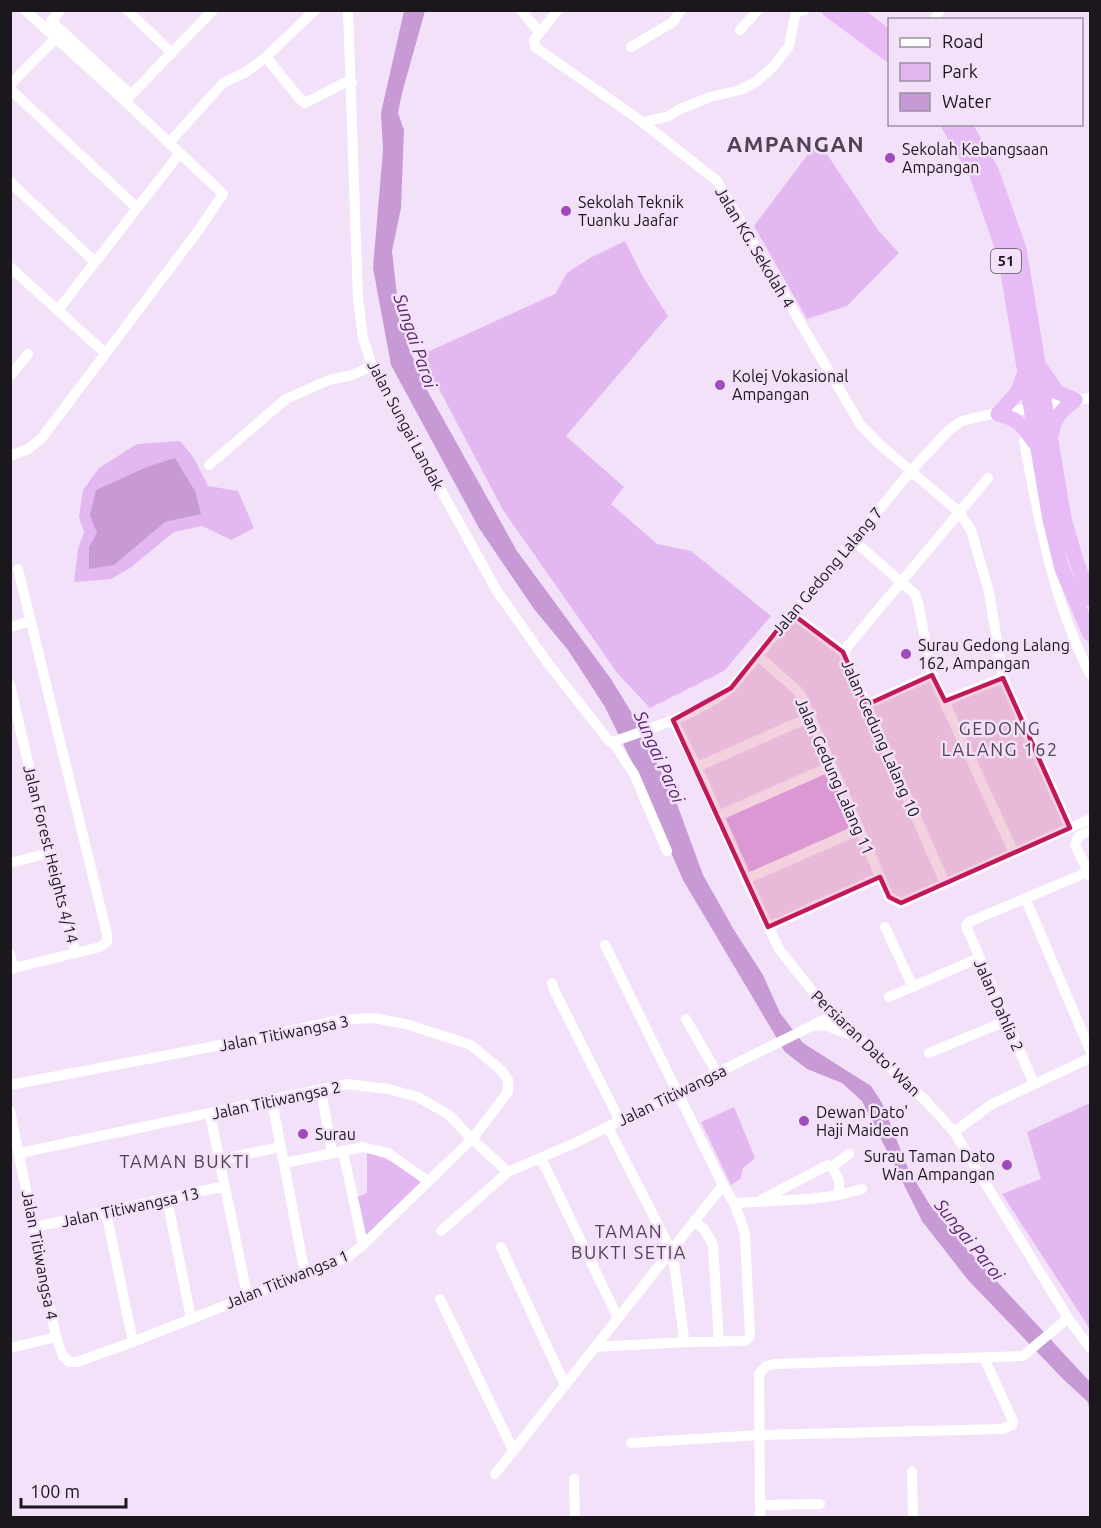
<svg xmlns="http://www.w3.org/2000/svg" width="1101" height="1528" font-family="Ubuntu,sans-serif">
  <rect width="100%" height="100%" fill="#f2e1f8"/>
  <path fill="#e3b8f0" d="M818 141 878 230 899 253 847 306 807 319 754 226Z
    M625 241 643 277 668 316 566 436 624 487 611 504 657 544 691 551 771 616 724 671 650 708 618 674 503 510 421 355 555 294 567 273 590 258Z
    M180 441 194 458 208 486 238 491 254 528 231 540 202 526 174 532 130 568 111 579 74 582 78 549 84 532 79 517 83 490 99 468 137 444Z
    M829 772 853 826 750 872 726 818Z
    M1090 1103V1329L1002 1194 1041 1179 1027 1132Z
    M734 1107 755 1158 743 1168 740 1179 731 1185 701 1122Z
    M367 1152 391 1161 422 1182 366 1237 357 1197 367 1193Z"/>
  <path fill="#c79ad6" d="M404 11H425L402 93 398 113 404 130 401 208 392 251 398 305 408 346 427 390 517 551 611 679 633 715 677 804 703 875 734 930 763 975 780 1013 803 1043 871 1086 882 1103 909 1171 930 1205 966 1248 1090 1382V1408L1087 1401 1064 1380 968 1280 922 1221 862 1101 842 1083 807 1069 785 1052 683 880 629 756 605 707 568 650 534 609 479 528 391 365 373 268 383 150 381 113Z
    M175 458 195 491 201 514 165 522 114 565 89 569V547L97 533 90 515 96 490 147 467Z"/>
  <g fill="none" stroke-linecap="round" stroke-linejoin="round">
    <path stroke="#fff" stroke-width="10" d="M127 10 172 53
      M348 10 358 299 363 338 372 366 497 591 547 662 609 741 613 742C653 727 698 715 731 688L911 471 949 430 962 421 982 416 1090 398
      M521 10 539 32
      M558 10 534 40 535 47 637 118 717 181 860 424 878 443 959 512 971 530 989 592 1003 678 1070 828
      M934 20 940 10
      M51 21 131 95
      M48 27 60 10
      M740 30 758 10
      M631 47 673 22 681 10
      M266 57 300 99 305 103 344 83H352
      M10 85 55 39
      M10 89 137 208
      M125 101 213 10
      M644 124 651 120 667 117 680 109 710 97 740 90 756 82 773 67 789 46 795 16 797 12 804 10
      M169 143 223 83 246 72 266 57 315 10
      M10 182 95 262
      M10 267 105 353
      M58 310 180 153
      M10 376 28 354
      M1024 441C1039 521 1053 601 1090 674
      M10 456 28 449 41 439 198 231 223 194 125 101 25 10
      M209 465 286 399 329 380 352 375 372 366
      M853 540 915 594 918 603 932 675 1014 853
      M791 613 843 652 945 883
      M10 627 31 621
      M843 652 988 478
      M758 656 798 691 803 699 889 897 901 903 1090 819
      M10 685 49 853 76 953
      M945 701 1003 678
      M866 705 932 675
      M673 720 697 767 746 879 779 949 813 992 834 1015 927 1102 954 1132 1068 1318 1090 1348
      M613 742 634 774 667 851
      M697 767 810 717
      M718 816 831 766
      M10 863 49 853
      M1090 876 1075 845 1079 836 1090 831
      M746 879 859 830
      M1026 900 1090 1050
      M768 927 880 877
      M885 927 913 987
      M605 945 723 1185 734 1203 745 1233 750 1336 745 1341 687 1342 684 1338 674 1263 671 1250 608 1127
      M10 954 14 968
      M10 969 100 947 107 942V934L18 569
      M552 983 554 990 620 1121
      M889 997 979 958
      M686 1019 717 1073
      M812 1026 824 1025 852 1035
      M929 1053 1006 1021
      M1034 1084 966 926 969 922 1088 872
      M10 1085 258 1038 339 1020 373 1018 406 1024 471 1045 502 1071 508 1080V1092L472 1139 363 1245 348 1257 130 1343 77 1362H69L63 1356 56 1337 10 1111
      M321 1089 332 1153
      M272 1101 305 1274
      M210 1114 247 1295
      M954 1132 992 1104 1090 1058
      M343 1151 363 1245
      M20 1153 346 1084 388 1089 418 1097 449 1115 472 1139 508 1172
      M541 1158 618 1318
      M219 1160 280 1147
      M284 1163 363 1147 388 1153 428 1181
      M832 1167 849 1154
      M839 1195 862 1189
      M167 1199 191 1318
      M734 1203 810 1199 839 1195V1180L832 1167 828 1165 761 1200
      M106 1212 133 1342
      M694 1221 704 1229 713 1245 719 1342
      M35 1227 225 1186
      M441 1231 508 1172 577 1142 834 1015
      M501 1247 565 1385
      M440 1299 513 1450
      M595 1347 687 1342
      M10 1348 56 1337
      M631 1443 760 1435 1002 1429 1012 1425 1013 1421 984 1358
      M912 1472 913 1518
      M495 1474 723 1185
      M574 1479 575 1518
      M760 1505 820 1504
      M760 1518 759 1374 766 1366 774 1364 1023 1356 1068 1318"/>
    <path stroke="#e7bbf6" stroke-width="15" d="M829 10 890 55
      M853 10 890 39
      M948 124 976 172 1005 255 1050 520 1062 569 1090 634
      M964 124 991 170 1019 249 1064 519 1076 560 1090 599
      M1042 370 1057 392 1075 400
      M1025 372 1017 393 998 414C1018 419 1023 425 1034 442
      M1052 432C1055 416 1063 409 1075 400"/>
  </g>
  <path fill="#c2185b" fill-opacity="0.2" stroke="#c2185b" stroke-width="4.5" stroke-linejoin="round" d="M791 613 843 652 866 705 932 675 945 701 1003 678 1070 828 901 903 889 897 880 877 768 927 673 720 731 688Z"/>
  <g fill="#a04bb9" stroke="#f2e1f8" stroke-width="2">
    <circle cx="890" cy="158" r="6"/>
    <circle cx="566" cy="211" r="6"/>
    <circle cx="720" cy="385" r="6"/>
    <circle cx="906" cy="654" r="6"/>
    <circle cx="804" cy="1121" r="6"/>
    <circle cx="303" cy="1134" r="6"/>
    <circle cx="1007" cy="1165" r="6"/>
  </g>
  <g text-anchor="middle" stroke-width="5" stroke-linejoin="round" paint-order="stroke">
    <rect fill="#f2e1f8" stroke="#5c535f" stroke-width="1.5" x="991" y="249" width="30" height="24" rx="4.5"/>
    <g font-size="15" font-weight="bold" fill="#1c161d">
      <text x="1006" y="266">51</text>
    </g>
    <g font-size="16" fill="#1c161d" stroke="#f2e1f8" text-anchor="start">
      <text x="902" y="155">Sekolah Kebangsaan<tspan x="902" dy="18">Ampangan</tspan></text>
      <text x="578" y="208">Sekolah Teknik<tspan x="578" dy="18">Tuanku Jaafar</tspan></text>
      <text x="732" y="382">Kolej Vokasional<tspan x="732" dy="18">Ampangan</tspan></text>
      <text x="918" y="651">Surau Gedong Lalang<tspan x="918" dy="18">162, Ampangan</tspan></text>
      <text x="816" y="1118">Dewan Dato'<tspan x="816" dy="18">Haji Maideen</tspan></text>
      <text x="315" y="1140">Surau</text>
      <text x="995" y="1162" text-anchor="end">Surau Taman Dato<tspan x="995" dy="18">Wan Ampangan</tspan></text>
    </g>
    <g font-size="16" fill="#1c161d" stroke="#f2e1f8">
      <text transform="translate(755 247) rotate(59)" y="6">Jalan KG. Sekolah 4</text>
      <text transform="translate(406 425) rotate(62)" y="6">Jalan Sungai Landak</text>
      <text transform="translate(827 571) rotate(-50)" y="6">Jalan Gedong Lalang 7</text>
      <text transform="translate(881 738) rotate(66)" y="6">Jalan Gedung Lalang 10</text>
      <text transform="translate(835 776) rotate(66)" y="6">Jalan Gedung Lalang 11</text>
      <text transform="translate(51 854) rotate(76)" y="6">Jalan Forest Heights 4/14</text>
      <text transform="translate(999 1005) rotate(66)" y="6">Jalan Dahlia 2</text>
      <text transform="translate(284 1033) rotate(-11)" y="6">Jalan Titiwangsa 3</text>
      <text transform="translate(866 1043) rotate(44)" y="6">Persiaran Dato' Wan</text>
      <text transform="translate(672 1095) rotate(-26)" y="6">Jalan Titiwangsa</text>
      <text transform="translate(276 1100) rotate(-12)" y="6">Jalan Titiwangsa 2</text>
      <text transform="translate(130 1207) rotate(-12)" y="6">Jalan Titiwangsa 13</text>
      <text transform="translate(40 1255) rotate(79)" y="6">Jalan Titiwangsa 4</text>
      <text transform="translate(287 1279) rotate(-22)" y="6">Jalan Titiwangsa 1</text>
    </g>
    <g font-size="18" font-style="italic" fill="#592269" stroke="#f2e1f8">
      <text transform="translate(415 341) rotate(71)" y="6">Sungai Paroi</text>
      <text transform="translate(659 757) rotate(66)" y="6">Sungai Paroi</text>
      <text transform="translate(969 1240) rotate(51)" y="6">Sungai Paroi</text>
    </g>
    <g font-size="18" letter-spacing="1.5" fill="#514255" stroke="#f2e1f8">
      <text x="1000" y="735">GEDONG<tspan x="1000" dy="21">LALANG 162</tspan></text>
      <text x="185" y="1168">TAMAN BUKTI</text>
      <text x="629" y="1238">TAMAN<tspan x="629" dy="21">BUKTI SETIA</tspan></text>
    </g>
    <g font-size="22" font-weight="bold" letter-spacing="1.5" fill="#514255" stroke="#f2e1f8">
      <text x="796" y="152">AMPANGAN</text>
    </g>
  </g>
  <rect width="1101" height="1528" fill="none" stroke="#1c161d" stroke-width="24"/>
  <rect x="888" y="18" width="195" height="108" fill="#f2e1f8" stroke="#9c90a0" stroke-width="1.5"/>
  <rect x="900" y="38" width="30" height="9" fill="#ffffff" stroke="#9c90a0" stroke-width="1.5"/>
  <text x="942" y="48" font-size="18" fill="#1c161d">Road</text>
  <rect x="900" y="63" width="30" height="18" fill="#e3b8f0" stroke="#9c90a0" stroke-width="1.5"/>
  <text x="942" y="78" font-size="18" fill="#1c161d">Park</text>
  <rect x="900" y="93" width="30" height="18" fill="#c79ad6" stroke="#9c90a0" stroke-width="1.5"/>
  <text x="942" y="108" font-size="18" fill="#1c161d">Water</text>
  <path d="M21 1498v9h105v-9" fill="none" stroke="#1c161d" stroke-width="3"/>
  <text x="30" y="1498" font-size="18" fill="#1c161d" stroke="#f2e1f8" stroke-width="4.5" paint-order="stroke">100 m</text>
</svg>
